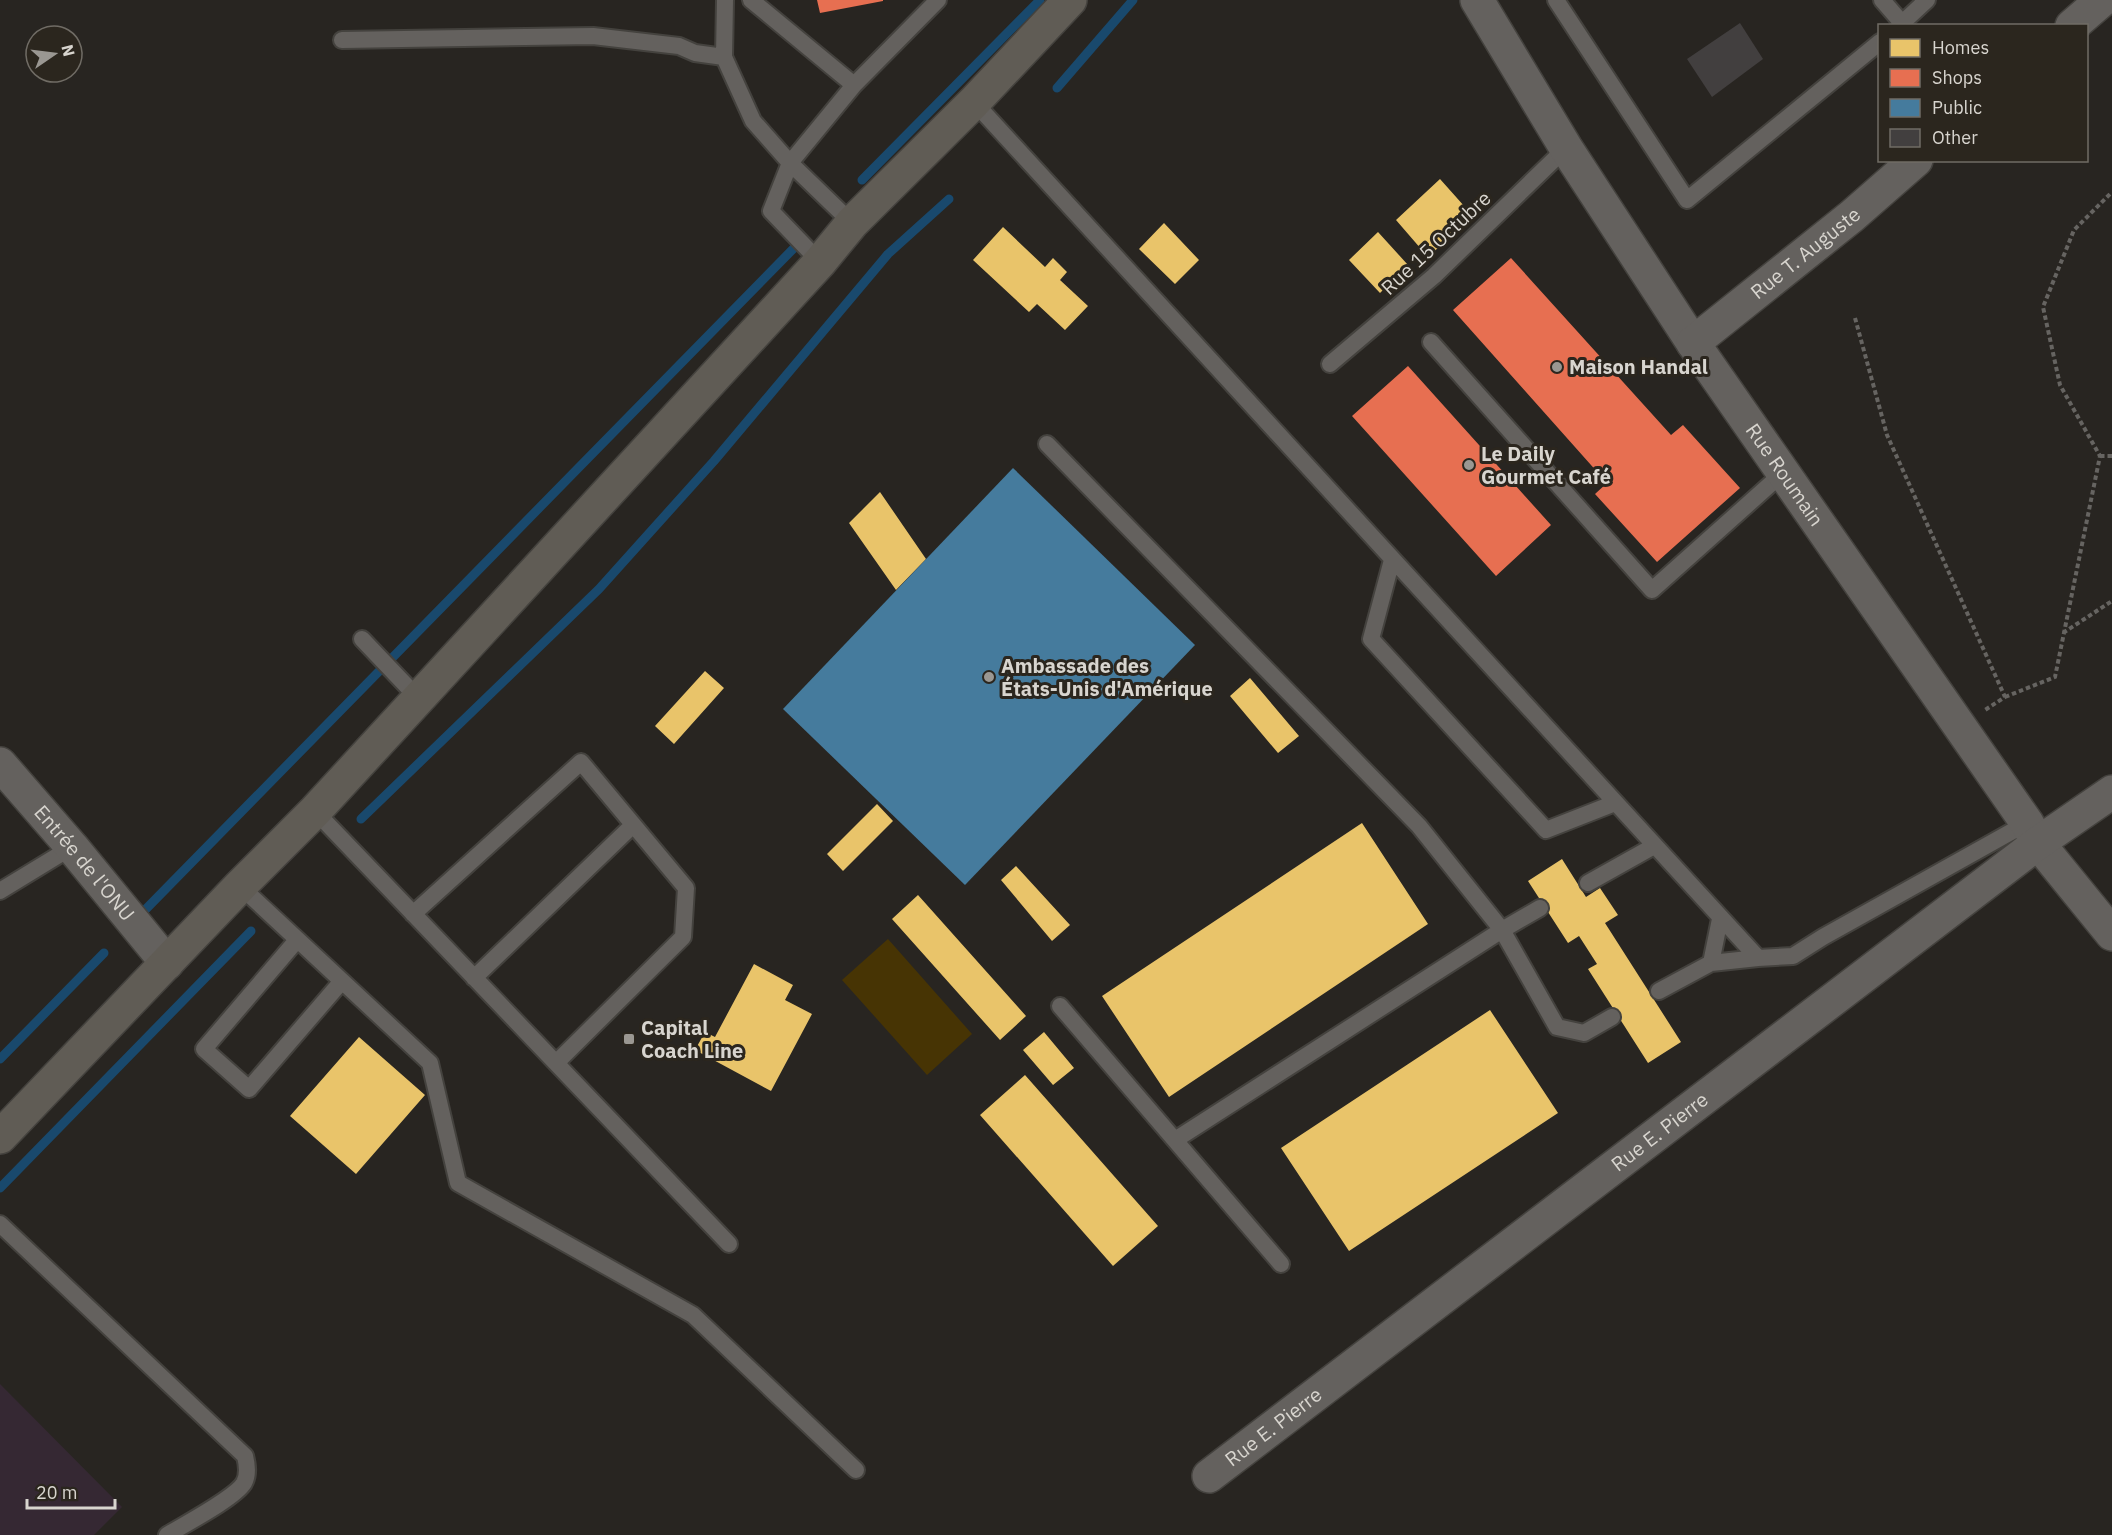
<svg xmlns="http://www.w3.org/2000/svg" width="2112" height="1535" font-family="'IBM Plex Sans',sans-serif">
  <rect width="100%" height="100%" fill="#282521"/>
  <path fill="#352833" d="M0 1384 122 1507 94 1535H0Z"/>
  <path fill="#473404" d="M888 939 972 1034 927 1075 842 980Z"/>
  <path fill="#e9c46a" d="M1440 179 1473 216 1428 257 1396 220Z
    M1164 223 1199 260 1175 284 1139 249Z
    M1003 227 1045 267 1053 258 1067 272 1060 280 1088 306 1065 330 1037 304 1029 312 973 260Z
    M1378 232 1408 265 1380 293 1349 260Z
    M880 492 926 559 896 590 849 523Z
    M705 671 724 688 674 744 655 726Z
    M1250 678 1299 736 1278 753 1230 696Z
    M877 804 893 821 843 871 827 854Z
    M1362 823 1428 924 1169 1097 1102 996Z
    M1562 859 1586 897 1600 888 1618 915 1605 923 1681 1042 1648 1063 1588 969 1597 964 1579 936 1568 943 1528 881Z
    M1016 866 1070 925 1052 941 1001 880Z
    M918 895 1026 1016 1000 1040 892 919Z
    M754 964 793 985 785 1000 812 1014 771 1091 695 1050 705 1032 715 1037Z
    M1490 1010 1558 1113 1349 1251 1281 1148Z
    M1044 1032 1074 1068 1053 1085 1023 1050Z
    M359 1037 425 1095 356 1174 290 1116Z
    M1025 1075 1158 1226 1113 1266 980 1115Z"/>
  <path fill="#e76f51" d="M817 0H883V1L820 13Z
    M1511 258 1671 435 1683 425 1740 488 1657 562 1595 494 1607 483 1453 310Z
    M1408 366 1551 525 1496 576 1352 416Z"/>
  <path fill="#457b9d" d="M1013 468 1195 645 965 885 783 709Z"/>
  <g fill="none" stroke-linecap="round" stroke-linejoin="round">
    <path stroke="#19496d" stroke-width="9" d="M1057 88 1133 0
      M862 180 1040 0
      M361 819 599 589 714 461 888 254 949 199
      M144 911 796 246
      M0 1059 104 953
      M0 1188 251 931"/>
  </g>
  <path fill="#423f3f" d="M1740 23 1763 59 1712 97 1687 59Z"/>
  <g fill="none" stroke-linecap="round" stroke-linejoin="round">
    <defs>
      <path id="lane" d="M751 0 854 85
        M1556 0 1687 200 1880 42
        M1882 0 1902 23
        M1899 26 1927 0
        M342 40 593 36 679 46 695 53 724 57 753 121 790 163 852 223
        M724 57 725 0
        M974 102 1758 958 1793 956 1823 937 2027 823
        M820 262 771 211 790 163 854 85 938 0
        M1431 342 1652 590 1784 472
        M1330 364 1434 276 1566 148
        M1047 444 1419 826 1502 930 1557 1027 1584 1033 1612 1017
        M1392 560 1371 639 1546 830 1615 803
        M362 639 419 699
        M315 811 729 1244
        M1588 883 1654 846
        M240 886 430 1063 458 1183 693 1315 856 1470
        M0 891 72 847
        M413 914 581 762 686 888 683 937 556 1063
        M297 940 204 1049 249 1089 342 981
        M1711 963 1720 919
        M474 978 633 825
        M1659 991 1711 963 1758 958
        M1060 1006 1281 1264
        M1175 1140 1502 930 1540 908
        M0 1224 245 1456C247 1464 249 1474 244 1483 235 1498 185 1524 167 1535"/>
      <g id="street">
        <path id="s1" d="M1477 0 1566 148 1693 343 2027 823 2038 843 2112 934"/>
        <path d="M2072 26 2102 0"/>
        <path id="s2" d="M1693 343 1852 216 1916 160"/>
        <path id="s3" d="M0 764 72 847 167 963"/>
        <path id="s4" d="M1209 1476 2038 843 2112 792"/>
      </g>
      <path id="secondary" d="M0 1137 240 886 315 811 820 262 852 223 974 102 1070 0"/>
    </defs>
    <use href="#lane" stroke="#44423e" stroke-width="20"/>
    <use href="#street" stroke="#44423e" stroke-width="36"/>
    <use href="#secondary" stroke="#44423e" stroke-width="36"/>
    <path stroke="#666461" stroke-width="4" stroke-dasharray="4.5 3" stroke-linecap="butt" d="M1855 318 1887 435 2005 697 1985 710
      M2100 456H2112
      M2063 633 2112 601
      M2005 697 2055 677 2100 456 2060 385 2043 307 2074 230 2112 192"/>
    <use href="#lane" stroke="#64615e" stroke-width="16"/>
    <use href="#street" stroke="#64615e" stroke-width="33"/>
    <use href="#secondary" stroke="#605c55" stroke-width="33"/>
  </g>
  <g fill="#9a9792" stroke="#2b261e" stroke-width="2">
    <circle cx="1557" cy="367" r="6"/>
    <circle cx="1469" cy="465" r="6"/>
    <circle cx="989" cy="677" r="6"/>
    <rect x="623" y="1033" width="12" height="12" rx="3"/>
  </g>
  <g text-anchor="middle" stroke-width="6" stroke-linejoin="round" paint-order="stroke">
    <g font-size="20" fill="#d8d5cf" stroke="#2b261e">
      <text transform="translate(1436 243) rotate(-43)" y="7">Rue 15 Octubre</text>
      <text dy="7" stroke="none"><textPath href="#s2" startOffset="144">Rue T. Auguste</textPath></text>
      <text dy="7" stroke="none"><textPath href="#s1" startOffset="566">Rue Roumain</textPath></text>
      <text dy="7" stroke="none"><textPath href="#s3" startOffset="130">Entrée de l'ONU</textPath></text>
      <text dy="7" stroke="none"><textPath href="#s4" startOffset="567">Rue E. Pierre</textPath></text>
      <text dy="7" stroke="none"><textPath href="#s4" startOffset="81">Rue E. Pierre</textPath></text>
    </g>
    <g font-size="20" font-weight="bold" fill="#d8d5cf" stroke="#2b261e" text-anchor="start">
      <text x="1569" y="374">Maison Handal</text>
      <text x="1481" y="461">Le Daily<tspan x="1481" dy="23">Gourmet Café</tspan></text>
      <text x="1001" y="673">Ambassade des<tspan x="1001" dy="23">États-Unis d'Amérique</tspan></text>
      <text x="641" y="1035">Capital<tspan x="641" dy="23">Coach Line</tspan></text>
    </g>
  </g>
  <rect x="1878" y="24" width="210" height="138" fill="#2b261e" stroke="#706c65" stroke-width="1.5"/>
  <rect x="1890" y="39" width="30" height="18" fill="#e9c46a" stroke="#706c65" stroke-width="1.5"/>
  <text x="1932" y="54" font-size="18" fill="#d8d5cf">Homes</text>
  <rect x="1890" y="69" width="30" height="18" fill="#e76f51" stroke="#706c65" stroke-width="1.5"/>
  <text x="1932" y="84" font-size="18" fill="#d8d5cf">Shops</text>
  <rect x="1890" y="99" width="30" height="18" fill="#457b9d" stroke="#706c65" stroke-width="1.5"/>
  <text x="1932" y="114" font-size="18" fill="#d8d5cf">Public</text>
  <rect x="1890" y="129" width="30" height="18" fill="#423f3f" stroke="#706c65" stroke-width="1.5"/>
  <text x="1932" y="144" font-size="18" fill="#d8d5cf">Other</text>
  <g transform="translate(54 54) rotate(76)"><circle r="28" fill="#2b261e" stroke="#706c65" stroke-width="1.5"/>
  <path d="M0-4.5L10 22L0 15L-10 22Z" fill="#9a9792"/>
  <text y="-9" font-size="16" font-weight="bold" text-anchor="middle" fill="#d8d5cf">N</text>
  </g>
  <path d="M27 1499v9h88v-9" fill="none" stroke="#d8d5cf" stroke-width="3"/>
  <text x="36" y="1499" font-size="18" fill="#d8d5cf" stroke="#2b261e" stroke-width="4.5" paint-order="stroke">20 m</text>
</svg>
